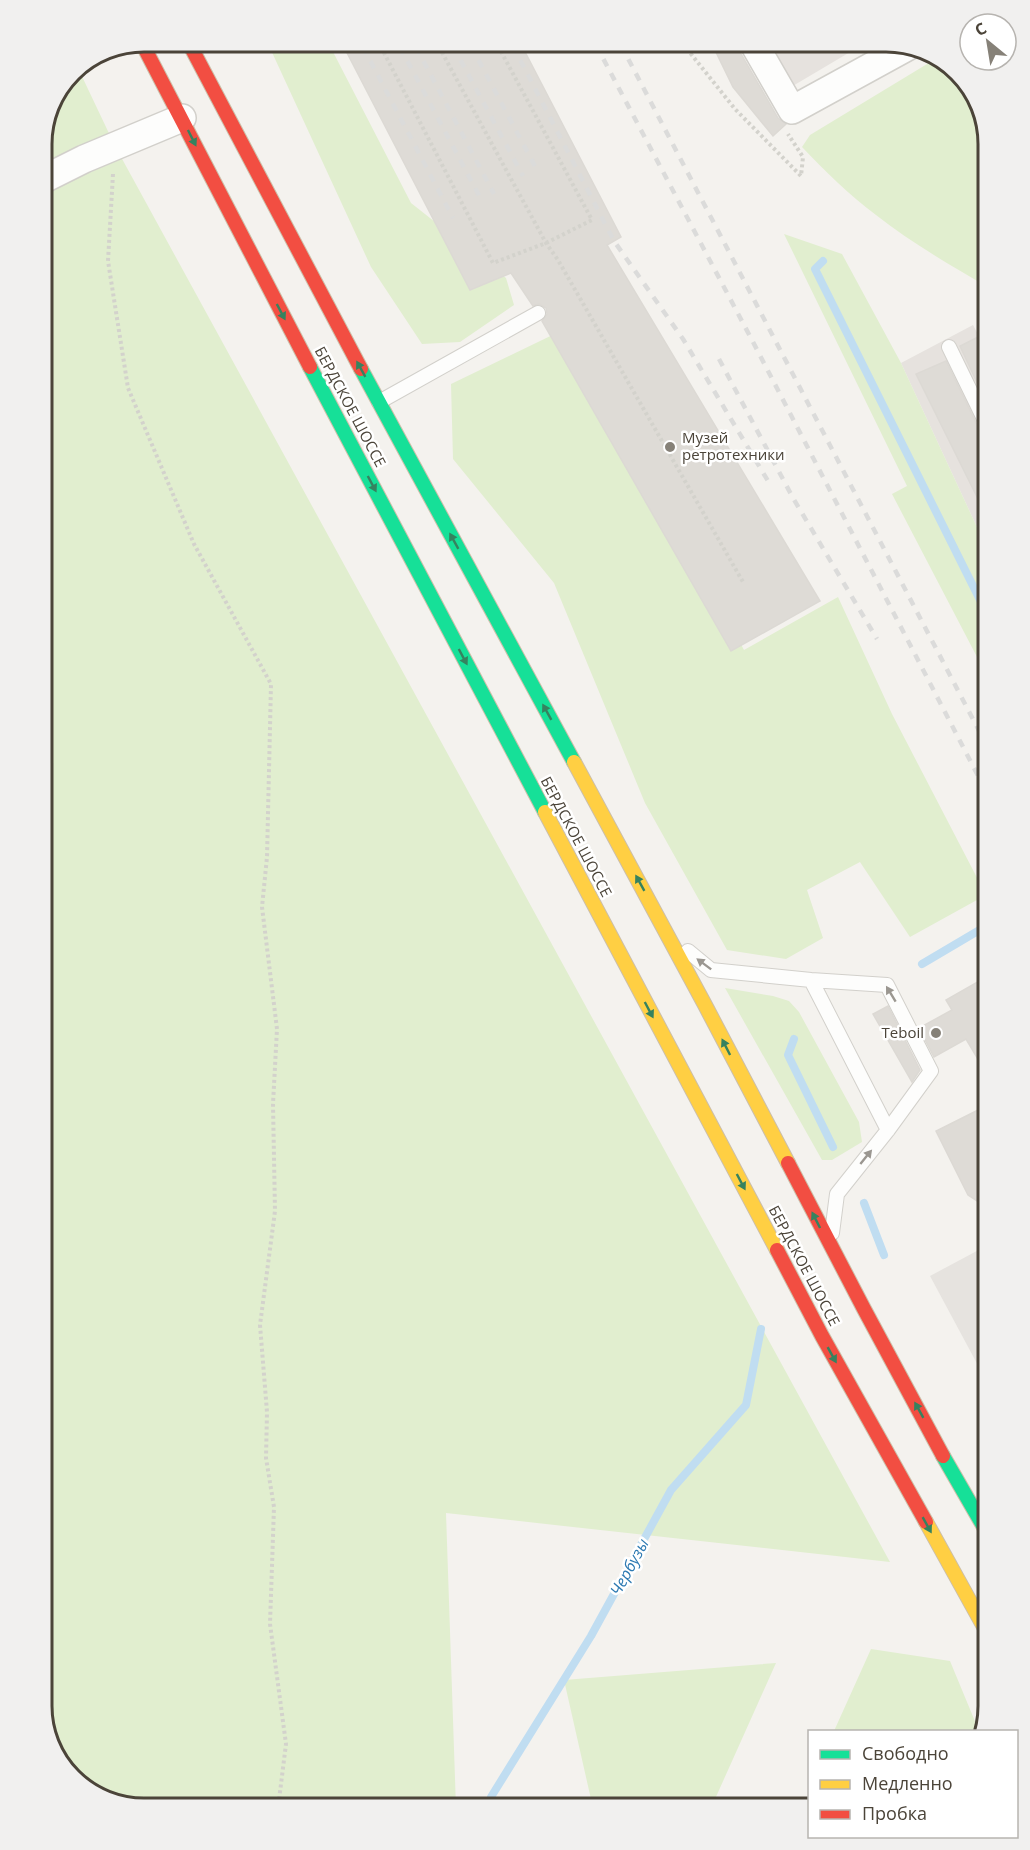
<svg xmlns="http://www.w3.org/2000/svg" width="1030" height="1850" font-family="'Open Sans',sans-serif">
  <rect width="100%" height="100%" fill="#f4f2ee"/>
  <path fill="#e6e2de" d="M867 42 786 90 761 43Z
    M973 325 988 353V551L901 363Z"/>
  <path fill="#e1eecf" d="M270 48H331L411 203 506 278 514 305 460 342 422 344 371 267Z
    M937 58 943 60 980 105 988 145V287C951 266 909 241 876 215 849 195 825 171 802 147L810 135Z
    M78 68 115 146 890 1562 446 1513 456 1808H139L87 1790 50 1745 42 1705V139L72 72Z
    M784 234 842 254 901 363 988 551V678L892 494 907 486Z
    M569 327 744 650 838 597 892 714 986 895 910 937 860 862 807 890 823 938 786 959 727 950 645 803 554 583 453 459 451 384Z
    M725 988 773 996 789 1001 799 1012 859 1122 862 1142 832 1160H822Z
    M871 1649 950 1661 979 1731H834Z
    M776 1663 711 1808H593L564 1680Z"/>
  <path fill="#e6e3df" d="M988 1245V1384L930 1276Z"/>
  <g fill="none" stroke-linecap="round" stroke-linejoin="round">
    <path stroke="#c0ddf1" stroke-width="8" d="M823 261 815 269 988 616
      M922 964 988 925
      M794 1039 788 1055 833 1147
      M864 1203 884 1255
      M491 1808V1797L591 1636 671 1490 746 1405 761 1329"/>
  </g>
  <path fill="#dedbd6" stroke="#dcd9d4" stroke-width="1.5" d="M712 44H738L740 52 778 118 786 124 773 136 733 87Z
    M522 46 621 237 607 245 820 601 731 651 542 321 547 314 546 308 539 304 533 306 511 273 470 290 344 47Z
    M988 332V406L960 346Z
    M946 361 980 431 983 435 988 436V519L916 374Z
    M988 976V1076L966 1039 934 1057 919 1028 952 1010 946 1000Z
    M888 1006 920 1070 912 1082 873 1014Z
    M988 1105V1208L968 1195 936 1131Z"/>
  <g fill="none" stroke-linecap="round" stroke-linejoin="round">
    <defs>
      <path id="lane" d="M949 347 988 427
        M379 402 538 313
        M688 951 711 970 811 980 887 985 931 1071 888 1130 837 1194 832 1233
        M811 980 888 1130"/>
      <path id="street" d="M754 44 792 110 907 47
        M42 180 84 159 182 118"/>
      <path id="fast" d="M310 367 545 812
        M361 369 574 762
        M943 1456 988 1534"/>
      <path id="slow" d="M574 762 705 1005 788 1163
        M545 812 777 1250
        M926 1522 988 1634"/>
      <path id="jam" d="M145 49 310 367
        M192 49 361 369
        M788 1163 864 1309 943 1456
        M777 1250 822 1336 926 1522"/>
    </defs>
    <use href="#lane" stroke="#d2d0cb" stroke-width="16"/>
    <use href="#street" stroke="#d2d0cb" stroke-width="30"/>
    <use href="#fast" stroke="#ccbfa9" stroke-width="16"/>
    <use href="#slow" stroke="#ccbfa9" stroke-width="16"/>
    <use href="#jam" stroke="#ccbfa9" stroke-width="16"/>
    <path stroke="#d3d2cc" stroke-width="4" stroke-dasharray="3 3" stroke-linecap="butt" d="M683 44 735 109 801 176 803 157 788 134
      M381 47 493 263 546 243 592 220 498 46
      M439 47 546 243 558 260 743 582
      M113 174 108 261 128 388 194 544 271 684 267 857 262 907 277 1029 273 1104 275 1211 260 1325 267 1412 266 1458 274 1507 270 1624 286 1744 278 1808"/>
    <use href="#lane" stroke="#fdfdfc" stroke-width="14"/>
    <use href="#street" stroke="#fdfdfc" stroke-width="27"/>
    <use href="#fast" stroke="#16e098" stroke-width="14"/>
    <use href="#slow" stroke="#ffcf43" stroke-width="14"/>
    <use href="#jam" stroke="#f24e42" stroke-width="14"/>
    <path stroke="#dbdbda" stroke-width="4.5" stroke-dasharray="8 8" stroke-linecap="butt" d="M596 45 753 342 988 795
      M621 45 988 748
      M453 46 523 176
      M471 46 536 168
      M513 46 614 241 683 339 771 486
      M363 47 453 218
      M400 47 482 201
      M416 47 494 194
      M719 359 793 498 877 639"/>
  </g>
  <defs><path id="oneway-solid" d="M-6-.8H1V-3.2L6.5 0L1 3.2V.8H-6Z" transform="scale(1.5)"/></defs>
  <g fill="#36825f">
    <use href="#oneway-solid" transform="translate(192 138) rotate(63)"/>
    <use href="#oneway-solid" transform="translate(281 312) rotate(62)"/>
    <use href="#oneway-solid" transform="translate(361 369) rotate(-119)"/>
    <use href="#oneway-solid" transform="translate(372 484) rotate(62)"/>
    <use href="#oneway-solid" transform="translate(454 541) rotate(-119)"/>
    <use href="#oneway-solid" transform="translate(463 657) rotate(62)"/>
    <use href="#oneway-solid" transform="translate(547 712) rotate(-119)"/>
    <use href="#oneway-solid" transform="translate(640 883) rotate(-119)"/>
    <use href="#oneway-solid" transform="translate(649 1010) rotate(62)"/>
    <use href="#oneway-solid" transform="translate(726 1047) rotate(-117)"/>
    <use href="#oneway-solid" transform="translate(741 1182) rotate(62)"/>
    <use href="#oneway-solid" transform="translate(816 1220) rotate(-117)"/>
    <use href="#oneway-solid" transform="translate(832 1355) rotate(61)"/>
    <use href="#oneway-solid" transform="translate(919 1410) rotate(-119)"/>
    <use href="#oneway-solid" transform="translate(927 1525) rotate(61)"/>
  </g>
  <g fill="#9b9791">
    <use href="#oneway-solid" transform="translate(704 964) rotate(-143)"/>
    <use href="#oneway-solid" transform="translate(891 994) rotate(-121)"/>
    <use href="#oneway-solid" transform="translate(866 1157) rotate(-51)"/>
  </g>
  <g fill="#868178" stroke="#fff" stroke-width="2">
    <circle cx="670" cy="447" r="6"/>
    <circle cx="936" cy="1033" r="6"/>
  </g>
  <g text-anchor="middle" stroke-width="5" stroke-linejoin="round" paint-order="stroke">
    <g font-size="15" fill="#4b4439" stroke="#fff">
      <text transform="translate(350 407) rotate(62)" y="5">БЕРДСКОЕ ШОССЕ</text>
      <text transform="translate(576 837) rotate(62)" y="5">БЕРДСКОЕ ШОССЕ</text>
      <text transform="translate(804 1266) rotate(62)" y="5">БЕРДСКОЕ ШОССЕ</text>
    </g>
    <g font-size="15" fill="#4b4439" stroke="#fff" text-anchor="start">
      <text x="682" y="443">Музей<tspan x="682" dy="17">ретротехники</tspan></text>
      <text x="924" y="1038" text-anchor="end">Teboil</text>
    </g>
    <g font-size="16" font-style="italic" fill="#2e7ab2" stroke="#fff">
      <text transform="translate(629 1567) rotate(-61)" y="6">Чербузы</text>
    </g>
  </g>
  <path d="M0 0H1030V1850H0ZM144 52H886A92 92 0 0 1 978 144V1706A92 92 0 0 1 886 1798H144A92 92 0 0 1 52 1706V144A92 92 0 0 1 144 52Z" fill="#f1f0ef" fill-rule="evenodd"/>
  <path fill="none" stroke="#4b4439" stroke-width="3" d="M144 52H886A92 92 0 0 1 978 144V1706A92 92 0 0 1 886 1798H144A92 92 0 0 1 52 1706V144A92 92 0 0 1 144 52Z"/>
  <rect x="808" y="1730" width="210" height="108" fill="#ffffff" stroke="#b7b4b0" stroke-width="1.5"/>
  <rect x="820" y="1750" width="30" height="9" fill="#16e098" stroke="#b7b4b0" stroke-width="1.5"/>
  <text x="862" y="1760" font-size="18" fill="#4b4439">Свободно</text>
  <rect x="820" y="1780" width="30" height="9" fill="#ffcf43" stroke="#b7b4b0" stroke-width="1.5"/>
  <text x="862" y="1790" font-size="18" fill="#4b4439">Медленно</text>
  <rect x="820" y="1810" width="30" height="9" fill="#f24e42" stroke="#b7b4b0" stroke-width="1.5"/>
  <text x="862" y="1820" font-size="18" fill="#4b4439">Пробка</text>
  <g transform="translate(988 42) rotate(330)"><circle r="28" fill="#ffffff" stroke="#b7b4b0" stroke-width="1.5"/>
  <path d="M0-4.5L10 22L0 15L-10 22Z" fill="#868178"/>
  <text y="-9" font-size="16" font-weight="bold" text-anchor="middle" fill="#4b4439">С</text>
  </g>
</svg>
